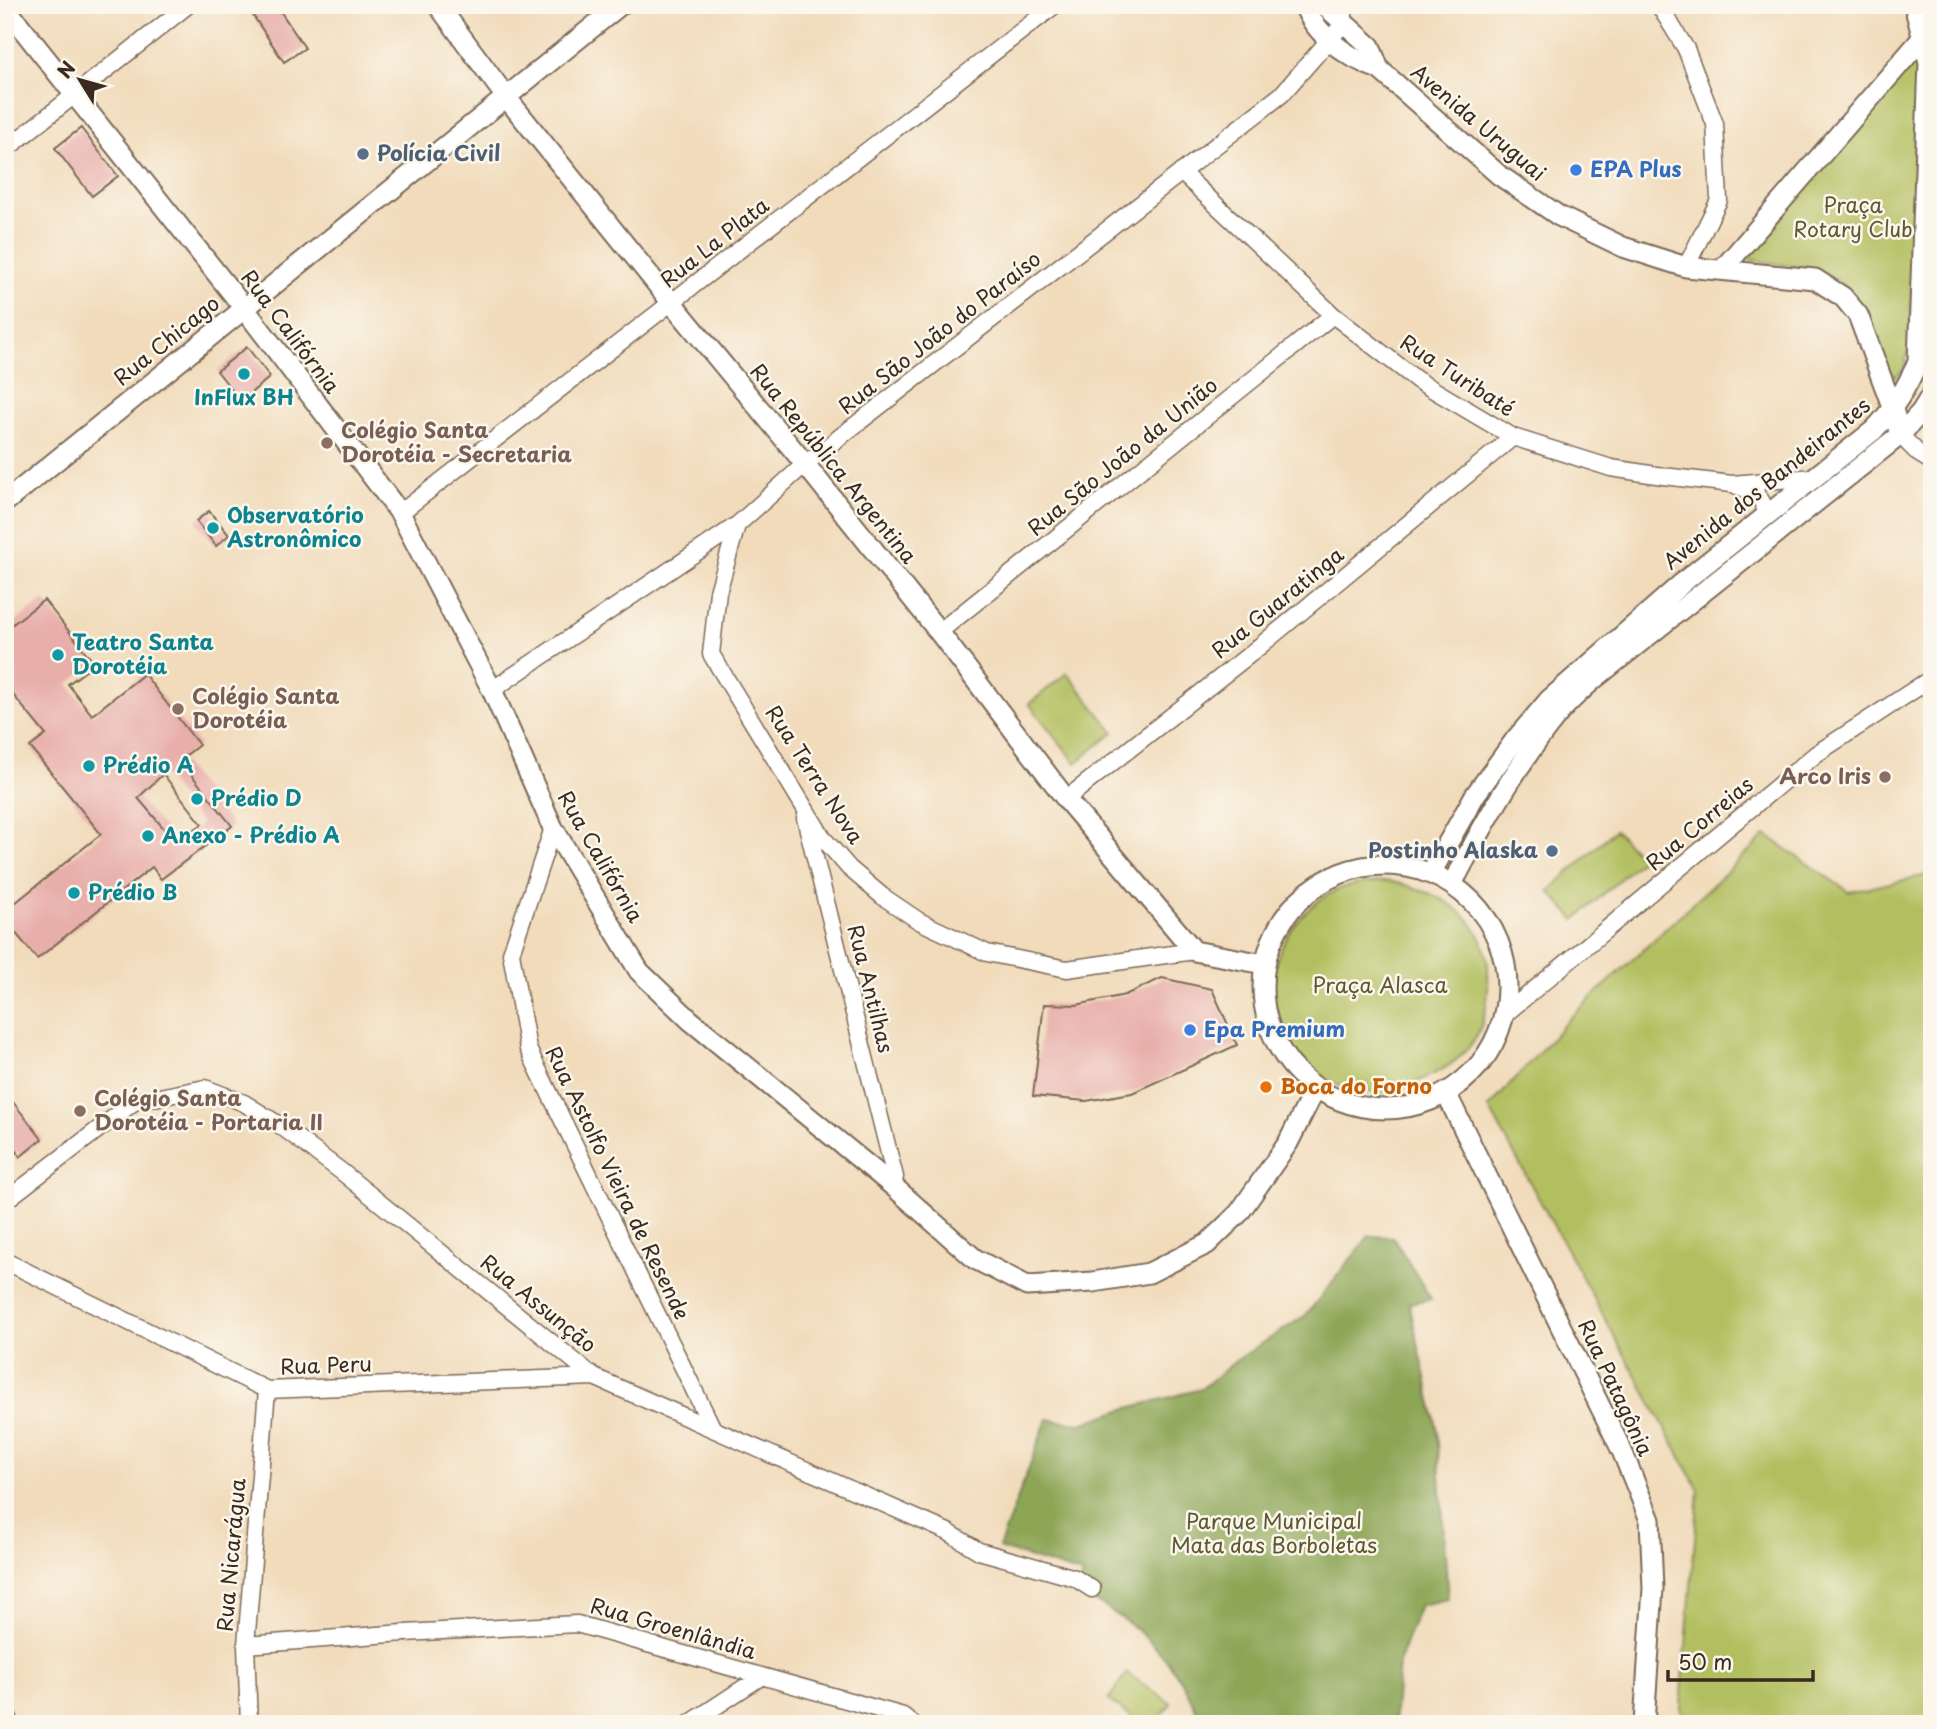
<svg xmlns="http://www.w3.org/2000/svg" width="1937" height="1729" font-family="'Playpen Sans',sans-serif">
  <rect width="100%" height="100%" fill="#fbf7ec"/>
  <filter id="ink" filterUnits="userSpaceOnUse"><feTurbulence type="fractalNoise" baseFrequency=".0143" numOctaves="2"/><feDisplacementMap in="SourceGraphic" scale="14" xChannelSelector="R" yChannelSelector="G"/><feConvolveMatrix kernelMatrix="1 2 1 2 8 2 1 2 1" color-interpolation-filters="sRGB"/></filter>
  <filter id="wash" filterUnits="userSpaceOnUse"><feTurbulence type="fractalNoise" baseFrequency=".00686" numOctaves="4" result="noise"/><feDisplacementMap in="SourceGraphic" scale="28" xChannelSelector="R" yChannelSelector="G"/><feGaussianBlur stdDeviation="1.57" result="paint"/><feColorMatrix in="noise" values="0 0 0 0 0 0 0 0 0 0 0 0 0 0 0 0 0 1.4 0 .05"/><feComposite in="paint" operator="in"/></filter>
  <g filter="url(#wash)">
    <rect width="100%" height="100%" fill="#f1dbbb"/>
    <path fill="#b2bf61" stroke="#767440" stroke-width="2" d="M1915 64 1918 67 1910 345 1904 369 1895 377C1885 372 1883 355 1879 344 1847 263 1822 272 1746 259L1745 256 1911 65Z
      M1067 673 1114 732 1076 763 1029 704Z
      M1615 830 1642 859 1575 920 1549 891Z
      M1766 835 1849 892 1932 874V1724H1683L1681 1706 1699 1490 1489 1108 1568 1020Z
      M1389 881C1436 891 1485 913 1488 968 1490 1017 1480 1051 1434 1074 1420 1080 1405 1088 1390 1091 1328 1101 1275 1048 1273 988 1271 948 1304 902 1342 888 1357 883 1372 882 1389 881Z
      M1127 1673 1171 1703 1156 1724H1142L1108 1700Z"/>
    <path fill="#8da657" stroke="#64683a" stroke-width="2" d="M1369 1236 1393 1237 1431 1299 1409 1303 1437 1427 1448 1599 1420 1605 1399 1661 1394 1724H1181L1198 1714C1173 1655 1135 1621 1078 1592L1082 1574 999 1548 1047 1419 1081 1424 1121 1410 1201 1389 1238 1359 1306 1315Z"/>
    <g id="blocks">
      <path fill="#e8aeaa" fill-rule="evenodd" d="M246 5H276L305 48 284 62Z
        M81 128 118 176 92 196 55 148Z
        M247 347 270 377 241 401 217 371Z
        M209 511 229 535 216 546 196 521Z
        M44 600 95 664 68 684 92 715 144 674 199 745 180 760 232 826 161 879 152 867 37 959 5 920V911L101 834 30 747 46 735 5 685V630ZM163 774 202 824 176 843 138 798Z
        M1162 978 1212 989 1237 1045 1132 1093 1086 1101 1033 1096 1044 1004 1076 1005 1125 995Z
        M5 1092 42 1139 20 1157 17 1151 5 1160Z"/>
    </g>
  </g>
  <g filter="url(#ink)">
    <use href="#blocks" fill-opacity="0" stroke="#7b6855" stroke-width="2"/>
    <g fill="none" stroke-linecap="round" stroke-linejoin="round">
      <defs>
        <path id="minor" d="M1659 5 1686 49 1715 124 1719 200 1686 267
          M5 150 188 5
          M1181 172 1333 315 1417 380 1513 437 1611 468 1663 476 1732 484 1814 477
          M1900 435 1919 454 1932 462
          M1737 486C1757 492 1760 494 1767 514
          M400 513 1055 5
          M737 525 718 592 711 654 823 838 849 868 882 896 919 921 987 953 1067 969 1194 951
          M939 632 1333 315
          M492 690 737 525 805 464 1281 95 1344 23V5
          M1066 799 1249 655 1513 437
          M805 818 895 1177 893 1186
          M553 828 511 953 528 1049 713 1429
          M1504 1015 1816 754 1932 678
          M5 1201 134 1102 205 1088 244 1103 281 1126 342 1172 594 1377 948 1532 979 1551 1075 1578 1092 1589
          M5 1261 267 1390 594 1377
          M246 1645 404 1633 577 1624 903 1716 913 1724
          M5 1708 11 1724
          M249 1724 246 1645 267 1390
          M689 1724 762 1676"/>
        <path id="tertiary" d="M438 5 506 97 672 303 805 464 939 632 1066 799 1194 951 1264 964
          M1304 5C1316 36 1348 58 1379 69L1499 175 1559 216 1623 247 1686 267 1815 279 1843 297 1858 315 1893 409 1900 435
          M1324 5 1370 46 1379 69
          M5 7 244 308 400 513 492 690 553 828 639 971 690 1020 893 1186 975 1259 1027 1286 1093 1282 1149 1273 1207 1244 1239 1213 1288 1143 1315 1089
          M1722 270 1924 36 1932 33
          M5 502 620 5
          M1263 987a122 122 0 1 1 244 0a122 122 0 1 1-244 0Z
          M1431 873 1475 795 1515 740 1549 700 1688 578 1874 430C1894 409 1907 388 1918 361L1929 62 1914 5
          M1452 884C1484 824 1516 765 1559 713 1569 701 1582 690 1594 679L1900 435 1921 412 1932 394
          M1446 1093 1622 1451 1650 1520 1653 1588 1644 1724"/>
      </defs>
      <use href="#minor" stroke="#7b6855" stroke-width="19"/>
      <use href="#tertiary" stroke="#7b6855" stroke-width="23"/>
      <use href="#minor" stroke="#fff" stroke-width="16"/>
      <use href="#tertiary" stroke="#fff" stroke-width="19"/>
    </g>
  </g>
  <g fill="#5c6f8a" stroke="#fbf7ec" stroke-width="2.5">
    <circle cx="363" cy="154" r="7"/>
    <circle cx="1552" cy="851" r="7"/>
  </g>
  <g fill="#3f7fe0" stroke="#fbf7ec" stroke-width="2.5">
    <circle cx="1576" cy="170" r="7"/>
    <circle cx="1190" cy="1030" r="7"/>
  </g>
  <g fill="#0f9aa8" stroke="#fbf7ec" stroke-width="2.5">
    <circle cx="244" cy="374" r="7"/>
    <circle cx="213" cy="528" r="7"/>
    <circle cx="58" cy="655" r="7"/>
    <circle cx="89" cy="766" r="7"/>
    <circle cx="197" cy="799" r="7"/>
    <circle cx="148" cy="836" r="7"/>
    <circle cx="74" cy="893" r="7"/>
  </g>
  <g fill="#8d6e63" stroke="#fbf7ec" stroke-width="2.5">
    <circle cx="327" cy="443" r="7"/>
    <circle cx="178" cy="709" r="7"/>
    <circle cx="1885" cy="777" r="7"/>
    <circle cx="80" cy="1111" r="7"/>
  </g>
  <circle fill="#e8710a" stroke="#fbf7ec" stroke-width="2.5" cx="1266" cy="1087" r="7"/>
  <g text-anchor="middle" stroke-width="5" stroke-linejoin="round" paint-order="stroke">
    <g font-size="21" fill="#3b2a1e" stroke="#fbf7ec">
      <text transform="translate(1478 123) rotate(40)" y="7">Avenida Uruguai</text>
      <text transform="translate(715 243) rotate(-38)" y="7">Rua La Plata</text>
      <text transform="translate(290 332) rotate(53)" y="7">Rua Califórnia</text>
      <text transform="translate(940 333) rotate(-38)" y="7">Rua São João do Paraíso</text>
      <text transform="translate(167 341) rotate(-39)" y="7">Rua Chicago</text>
      <text transform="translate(1457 376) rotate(33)" y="7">Rua Turibaté</text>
      <text transform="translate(1123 457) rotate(-39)" y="7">Rua São João da União</text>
      <text transform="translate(833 464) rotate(51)" y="7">Rua República Argentina</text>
      <text transform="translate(1767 484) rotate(-39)" y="7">Avenida dos Bandeirantes</text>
      <text transform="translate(1278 603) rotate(-39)" y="7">Rua Guaratinga</text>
      <text transform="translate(814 775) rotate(57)" y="7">Rua Terra Nova</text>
      <text transform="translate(1700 824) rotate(-40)" y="7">Rua Correias</text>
      <text transform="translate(600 857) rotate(60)" y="7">Rua Califórnia</text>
      <text transform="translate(870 989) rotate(76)" y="7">Rua Antilhas</text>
      <text transform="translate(617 1183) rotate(64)" y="7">Rua Astolfo Vieira de Resende</text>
      <text transform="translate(538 1304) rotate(39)" y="7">Rua Assunção</text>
      <text transform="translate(326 1366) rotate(-2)" y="7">Rua Peru</text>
      <text transform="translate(1615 1388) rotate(65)" y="7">Rua Patagônia</text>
      <text transform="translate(232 1555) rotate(-85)" y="7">Rua Nicarágua</text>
      <text transform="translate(673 1629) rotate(16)" y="7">Rua Groenlândia</text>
    </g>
    <g font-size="21" font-weight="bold" fill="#4e5e75" stroke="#fbf7ec" text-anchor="start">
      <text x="377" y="161">Polícia Civil</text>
      <text x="1538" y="858" text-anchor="end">Postinho Alaska</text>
    </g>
    <g font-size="21" font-weight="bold" fill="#366cbe" stroke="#fbf7ec" text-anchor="start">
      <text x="1590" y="177">EPA Plus</text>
      <text x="1204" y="1037">Epa Premium</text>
    </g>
    <g font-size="21" fill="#5f5732" stroke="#fbf7ec">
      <text x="1853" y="213">Praça<tspan x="1853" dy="24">Rotary Club</tspan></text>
      <text x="1380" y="993">Praça Alasca</text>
      <text x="1274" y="1529">Parque Municipal<tspan x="1274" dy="24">Mata das Borboletas</tspan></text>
    </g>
    <g font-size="21" font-weight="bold" fill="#0d838f" stroke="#fbf7ec" text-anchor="start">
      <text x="244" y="405" text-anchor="middle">InFlux BH</text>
      <text x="227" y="523">Observatório<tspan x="227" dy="24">Astronômico</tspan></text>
      <text x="72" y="650">Teatro Santa<tspan x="72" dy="24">Dorotéia</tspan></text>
      <text x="103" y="773">Prédio A</text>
      <text x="211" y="806">Prédio D</text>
      <text x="162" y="843">Anexo - Prédio A</text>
      <text x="88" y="900">Prédio B</text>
    </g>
    <g font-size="21" font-weight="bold" fill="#785e54" stroke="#fbf7ec" text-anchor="start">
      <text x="341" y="438">Colégio Santa<tspan x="341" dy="24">Dorotéia - Secretaria</tspan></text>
      <text x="192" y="704">Colégio Santa<tspan x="192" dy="24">Dorotéia</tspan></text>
      <text x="1871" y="784" text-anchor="end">Arco Iris</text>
      <text x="94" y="1106">Colégio Santa<tspan x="94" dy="24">Dorotéia - Portaria II</tspan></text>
    </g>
    <g font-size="21" font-weight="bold" fill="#c56008" stroke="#fbf7ec" text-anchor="start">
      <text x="1280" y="1094">Boca do Forno</text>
    </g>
  </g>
  <rect width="1937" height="1729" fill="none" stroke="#fbf7ec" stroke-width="28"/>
  <g transform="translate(80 80) rotate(307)" stroke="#fbf7ec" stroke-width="5" paint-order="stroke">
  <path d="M0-5L12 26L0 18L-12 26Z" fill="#3b2a1e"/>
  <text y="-10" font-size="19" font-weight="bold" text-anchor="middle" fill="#3b2a1e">N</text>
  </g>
  <path d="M1668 1670v10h145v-10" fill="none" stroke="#3b2a1e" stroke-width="3.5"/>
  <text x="1678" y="1670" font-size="21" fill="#3b2a1e" stroke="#fbf7ec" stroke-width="5" paint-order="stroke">50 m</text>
</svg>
